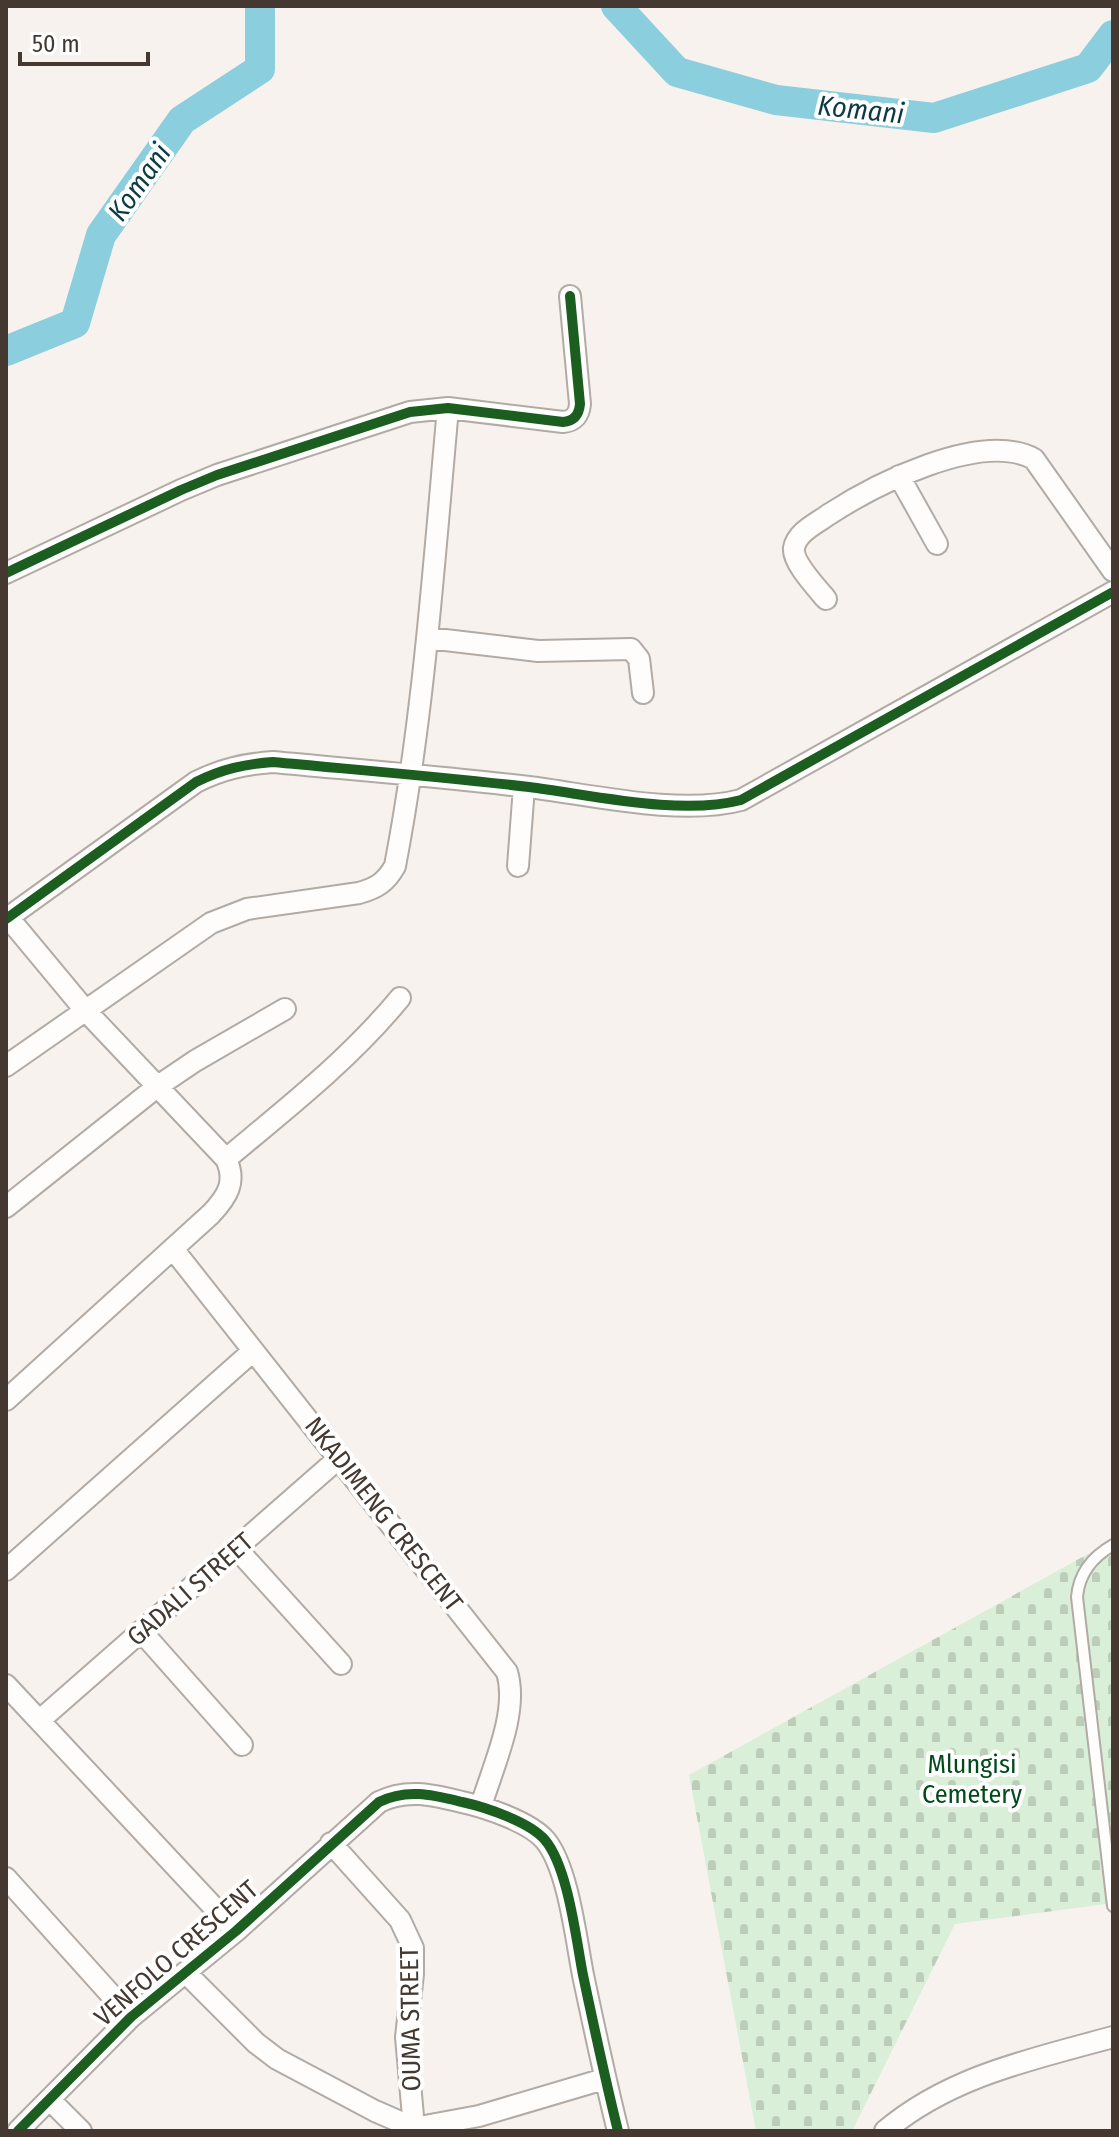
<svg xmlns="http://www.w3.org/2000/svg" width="1119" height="2137" font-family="'Fira Sans Condensed',sans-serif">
  <defs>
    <pattern id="cemetery-stones" width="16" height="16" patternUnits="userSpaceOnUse" patternTransform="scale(2)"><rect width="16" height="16" fill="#daefd8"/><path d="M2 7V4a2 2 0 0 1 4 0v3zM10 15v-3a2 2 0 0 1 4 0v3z" fill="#bcceba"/></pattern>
  </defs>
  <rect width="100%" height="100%" fill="#f8f2ee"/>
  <path fill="url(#cemetery-stones)" d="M1113 1540V1903L955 1924 852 2131H756L689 1775Z"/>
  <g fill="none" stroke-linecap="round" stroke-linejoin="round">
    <path stroke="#8bcedd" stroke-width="30" d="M616 6 677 72 776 100 934 118 1088 68 1113 35
      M6 351 75 323 101 235 182 120 260 69V6"/>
    <defs>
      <path id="lane" d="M1113 1545C1092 1557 1079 1573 1077 1597L1113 1906"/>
      <path id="street" d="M899 476 937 544
        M6 573 181 490 217 475 410 412 448 408 563 422C574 421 579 415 580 404L570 296
        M826 599C817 588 792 562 794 548 797 532 816 524 828 515 874 485 981 430 1034 459L1113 571
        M428 638 538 651 631 649 639 659 643 693
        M518 866 524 787
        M6 915 85 1010 226 1159C237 1182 227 1197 211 1214L6 1400
        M6 919 196 782C222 769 245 764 273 762 358 770 444 777 529 787 592 795 681 816 741 800L1113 592
        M6 1066 211 923 247 909 359 893C377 888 386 882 395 866 424 715 434 561 448 408
        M226 1159C287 1108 349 1060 400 998
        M6 1207 158 1086 195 1061 285 1009
        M173 1249 507 1672C519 1712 493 1766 481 1806
        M236 1548 341 1664
        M6 1570 253 1351
        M141 1631 242 1745
        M6 1685 236 1931
        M40 1720 339 1458
        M331 1843 400 1920 413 1948V1974L406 2037 414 2128
        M6 1878 131 2017
        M186 1973 256 2043 277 2059 375 2111 414 2128 479 2116 604 2079
        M50 2100 81 2131
        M18 2131 131 2017 236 1931 379 1802C407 1788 433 1795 462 1802 485 1807 530 1822 545 1840 568 1867 576 1939 583 1975 594 2027 605 2079 618 2131
        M885 2131C950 2076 1033 2059 1113 2037"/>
    </defs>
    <use href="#lane" stroke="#b2aaa4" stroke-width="14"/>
    <use href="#street" stroke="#b2aaa4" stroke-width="24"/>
    <use href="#lane" stroke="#fefdfc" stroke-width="10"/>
    <use href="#street" stroke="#fefdfc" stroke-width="20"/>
    <defs>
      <path id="cycleway" d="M6 573 181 490 217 475 410 412 448 408 563 422C574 421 579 415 580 404L570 296
        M6 919 196 782C222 769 245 764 273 762 358 770 444 777 529 787 592 795 681 816 741 800L1113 592
        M18 2131 131 2017 236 1931 379 1802C407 1788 433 1795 462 1802 485 1807 530 1822 545 1840 568 1867 576 1939 583 1975 594 2027 605 2079 618 2131"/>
    </defs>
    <use href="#cycleway" stroke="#fff" stroke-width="15"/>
    <use href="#cycleway" stroke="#1b5e20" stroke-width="10"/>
  </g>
  <g text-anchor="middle" stroke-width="8" stroke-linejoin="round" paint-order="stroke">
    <g font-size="26" fill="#443830" stroke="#fff">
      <text transform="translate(384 1514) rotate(52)" y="9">NKADIMENG CRESCENT</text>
      <text transform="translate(190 1589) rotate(-41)" y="9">GADALI STREET</text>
      <text transform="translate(176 1953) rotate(-41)" y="9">VENFOLO CRESCENT</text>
      <text transform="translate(410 2019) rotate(-91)" y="9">OUMA STREET</text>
    </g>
    <g font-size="26" fill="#014a1a" stroke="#fff">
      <text x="972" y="1773">Mlungisi<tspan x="972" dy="30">Cemetery</tspan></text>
    </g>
    <g font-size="28" font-style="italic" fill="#0c3b45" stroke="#fff">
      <text transform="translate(861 109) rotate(6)" y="10">Komani</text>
      <text transform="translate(139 182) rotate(-55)" y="10">Komani</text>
    </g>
  </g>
  <rect width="1119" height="2137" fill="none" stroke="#443830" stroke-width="16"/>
  <path d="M20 52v12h128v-12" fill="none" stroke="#443830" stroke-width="4"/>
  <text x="32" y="52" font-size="24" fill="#443830" stroke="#ffffff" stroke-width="6" paint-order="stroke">50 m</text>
</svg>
